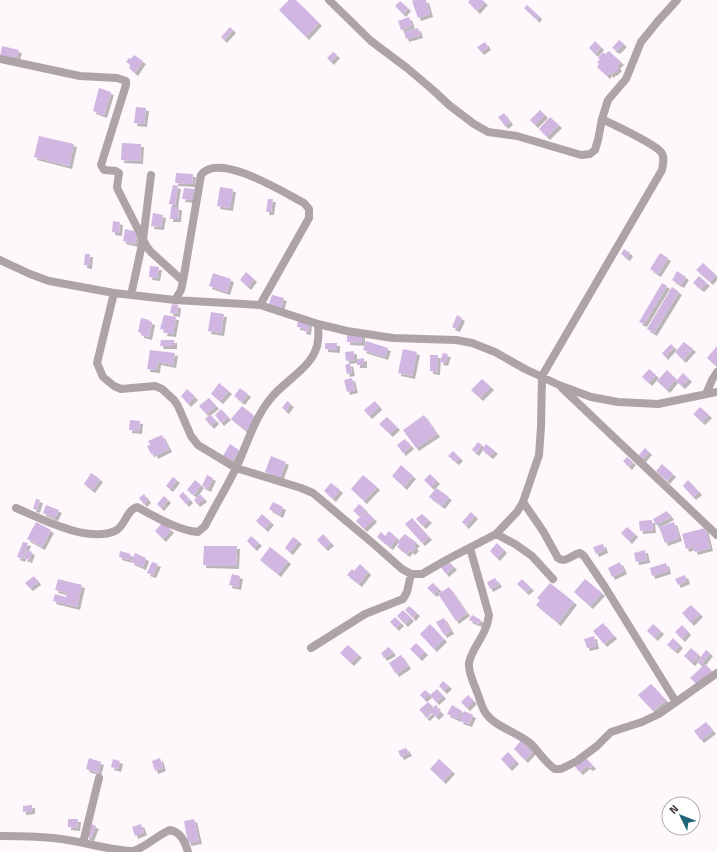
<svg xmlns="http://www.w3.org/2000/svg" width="717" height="852" font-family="'Titillium Web',sans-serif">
  <defs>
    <filter id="shadow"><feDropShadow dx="3" dy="3" stdDeviation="0" flood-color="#0004"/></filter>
  </defs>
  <rect width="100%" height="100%" fill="#fef7fc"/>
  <path fill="#d0b6e0" filter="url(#shadow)" d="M289 0H296L319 23 306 37 279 10Z
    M414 0H426L430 14 418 18 412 1Z
    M470 0H482L485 2 477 11 468 2Z
    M400 1 408 8 403 14 395 6Z
    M527 5 539 16 537 20 524 8Z
    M409 17 412 26 401 30 398 21Z
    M230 27 233 30 224 40 221 37Z
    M418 28 420 35 406 39 404 32Z
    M619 40 624 44 617 51 612 48Z
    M595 41 601 47 595 54 589 48Z
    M485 42 488 47 481 52 477 47Z
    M2 46 19 50 16 61 0 57Z
    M609 51 621 62 617 66 619 68 614 73 613 72 611 75 609 73 607 76 597 67 599 64 597 62 600 60 598 58 603 52 605 54Z
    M333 52 337 55 331 62 327 58Z
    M134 55 143 61 135 73 129 68 131 65 126 62 129 58 131 59Z
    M99 88 111 92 104 115 93 111Z
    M136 107 146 108 144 124 134 123Z
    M540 110 545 115 535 125 530 120Z
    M504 113 510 122 505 126 498 117Z
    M550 117 559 125 547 137 539 129Z
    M39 136 74 144 69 166 34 157Z
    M122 143 141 144 140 161 121 160Z
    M176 173 193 174 192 184 175 183Z
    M173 185 178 186 175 205 169 204Z
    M220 187 233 189 230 208 217 206Z
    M184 188 194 189 193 200 182 199Z
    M268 199H273L271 212H266Z
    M171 207H179L178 219H170Z
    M153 213 163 215 161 227 151 226Z
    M113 221 120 222 119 233 112 232Z
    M125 229 138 232 135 244 123 241Z
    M624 249 630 253 627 258 621 254Z
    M660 253 668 258 658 274 650 269Z
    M85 254H90L89 266 84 265Z
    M703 263 716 275 710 282 696 270Z
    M150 266 159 267 157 278 149 277Z
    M677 271 686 277 681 285 672 280Z
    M246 272 254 279 248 287 240 280Z
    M213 273 231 279 227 292 209 286Z
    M699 276 707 283 701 289 693 283Z
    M662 283 667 286 644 324 639 322Z
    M672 287 679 292 654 333 647 329Z
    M272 295 284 298 281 308 269 304Z
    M172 304 178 305 177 314 170 313Z
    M211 312 224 314 221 333 208 331Z
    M164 315 176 317 173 334 164 333 165 330 160 329Z
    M457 315 462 318 457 329 452 327Z
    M141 318 149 320V321L152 322 149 337 141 335V333L138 332Z
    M298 321 309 322 308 332 303 331 304 328 297 327Z
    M347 333 362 334V343L347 342Z
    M161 340H174V346H160Z
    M366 341 388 348 385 357 363 350Z
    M684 342 693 349 683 360 675 352Z
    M325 343H337V350L325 349Z
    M671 344 674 347 665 357 662 353Z
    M717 346V363L715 365 707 358Z
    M403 349 417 352 412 376 398 373Z
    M150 350 175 353 173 365 158 362 157 370 147 369Z
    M354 351V360L346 361 345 352Z
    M443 353 448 354 445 363 440 362Z
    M430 355H438L437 372 430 371Z
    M364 358V365H357V359Z
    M350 363 352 373 347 374 345 365Z
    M649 369 656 375 649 383 642 377Z
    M667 370 676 379 667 390 657 381Z
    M683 373 689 379 682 386 676 381Z
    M352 378 355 390 347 392 344 380Z
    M482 379 491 387 480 398 471 390Z
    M219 383 229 391 220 401 211 394Z
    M240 388 248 394 242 402 234 396Z
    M187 389 195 397 188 404 181 396Z
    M209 398 216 406 206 414 199 406Z
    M287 401 291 404 286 411 282 408Z
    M375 401 379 407 369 416 364 410Z
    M242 406 257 418 246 431 231 419Z
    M700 407 709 415 702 422 693 414Z
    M221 409 228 417 221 423 215 415Z
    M210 414 216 421 211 426 205 419Z
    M424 415 437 434 416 448 403 430Z
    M387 417 397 427 390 434 379 424Z
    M130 420 140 421 139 431 129 430Z
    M162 435 169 449 155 456 154 453 151 454 147 446 150 445 148 441Z
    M405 439 411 446 403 453 397 445Z
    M478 442 482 445 476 453 472 450Z
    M230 444 239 450 232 462 223 456Z
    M486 444 495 451 490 456 482 450Z
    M645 448 649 452 642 460 638 456Z
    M453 451 460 458 456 462 448 456Z
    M271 456 286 462 280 478 265 472Z
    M627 457 633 462 629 467 623 461Z
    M662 464 673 474 667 481 656 471Z
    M401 465 413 476 404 487 392 476Z
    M91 473 100 479 92 490 84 484Z
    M430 474 437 481 431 487 424 480Z
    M207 475 213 478 208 489 202 486Z
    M363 475 377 487 364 501 351 489Z
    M173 477 177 480 170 489 166 486Z
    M195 480 201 485 194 495 187 490Z
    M688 480 699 492 693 497 683 486Z
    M331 483 340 490 333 499 324 491Z
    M436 488 449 497 442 506 429 497Z
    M183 492 190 500 186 504 179 496Z
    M144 494 148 500 144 504 139 498Z
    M200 494 204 499 197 504 194 500Z
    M164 496 168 500 161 508 157 504Z
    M36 499 40 500 37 510 33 509Z
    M273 502 283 507 280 515 269 509Z
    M359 504 365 509 360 516 353 511Z
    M46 505 59 510 55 518 43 513Z
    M366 511 374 519 364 529 356 521Z
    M667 511 671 517 656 525 653 519Z
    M471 512 475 516 466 526 462 522Z
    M262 514 271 522 265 529 256 521Z
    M422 514 429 520 423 526 416 519Z
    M412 518 429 537 422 543 405 524Z
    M652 520 653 530 640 531 639 521Z
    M36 522 51 530 42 547 27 539Z
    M163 522 171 530 163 539 155 531Z
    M674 522 679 538 665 543 659 527Z
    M627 527 635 534 629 541 621 533Z
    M705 528 710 548 695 552 693 547 686 549 682 534Z
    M389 531 397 538 390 547 377 537 381 532 385 536Z
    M323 534 331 543 325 548 317 540Z
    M405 534 417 543 414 546 416 548 412 552 410 550 407 554 397 547 399 544 397 542Z
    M251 536 259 543 254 548 247 541Z
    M293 537 299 541 290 552 285 548Z
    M23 542 28 543 22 559 17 557Z
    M497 543 504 550 497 558 490 551Z
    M603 544 605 550 596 554 593 547Z
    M204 546H237L236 566 203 565Z
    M270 547 288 561 278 574 260 560Z
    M27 550 32 552 29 560 24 558Z
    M645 550 647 560 636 562 634 553Z
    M120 551 131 554 129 560 119 557Z
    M135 553 146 558 143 567 131 562Z
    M447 560 454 567 446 574 440 566Z
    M152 562 158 564 153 575 147 573Z
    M620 562 624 571 612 577 608 568Z
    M666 563 668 571 652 576 650 568Z
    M360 564 368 572 359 584 347 575 352 569 354 571Z
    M232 574 240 576 238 587 229 585Z
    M685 575 687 581 678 585 675 579Z
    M34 576 38 582 30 588 25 583Z
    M495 578 499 584 490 589 487 582Z
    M58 579 82 585 77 607 53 601 55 594 66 597 67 593 55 590Z
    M522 579 531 588 526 592 517 584Z
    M585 579 602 593 590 606 574 592Z
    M433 583 439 589 434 594 427 588Z
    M550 583 574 602 558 623 536 605 540 600 537 598Z
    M449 587 467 613 456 621 438 594Z
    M691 605 700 614 691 623 682 613Z
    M409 606 417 613 413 618 405 610Z
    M403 610 411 618 405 624 397 616Z
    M472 615 481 620 479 624 469 620Z
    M395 617 401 623 396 628 390 622Z
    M444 618 451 631 444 635 436 622Z
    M603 623 614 636 604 644 593 631Z
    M430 624 444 639 434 649 420 634Z
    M653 624 661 631 655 638 647 631Z
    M682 625 688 632 682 639 675 632Z
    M594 636 596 646 587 648 584 639Z
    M673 638 680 645 675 651 667 645Z
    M416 643 425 652 419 658 410 649Z
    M348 645 359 655 351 663 340 653Z
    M389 647 393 653 384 658 381 653Z
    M691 648 699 655 692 663 684 656Z
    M706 650 710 653 701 665 697 662Z
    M401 655 408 666 396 674 389 663Z
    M705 664 712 671 698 685 690 678Z
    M443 681 449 686 444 691 439 686Z
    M651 684 666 700 653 711 638 695Z
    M437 689 443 696 436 702 430 695Z
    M425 690 430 694 424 699 420 695Z
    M468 695 474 701 467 708 461 702Z
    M428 702 432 706 424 714 419 710Z
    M436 705 438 707 437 708 441 712 436 717 432 713 427 718 424 716Z
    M452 705 462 711 458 719 447 714Z
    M464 711 473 715 469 724 460 721Z
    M706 722 713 731 701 740 694 731Z
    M522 739 534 750 525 760 514 749Z
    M406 748 409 753 401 757 398 751Z
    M508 752 516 761 509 768 501 759Z
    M585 757 593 766 590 768 587 766 580 772 575 767Z
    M89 758 101 762 98 773 86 769Z
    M160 758 163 768 155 771 152 761Z
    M113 759 120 761 118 769 111 767Z
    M439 759 452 771 443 781 430 769Z
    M32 805V811L23 812V806Z
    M68 819H78L77 828 68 827Z
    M194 819 199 841 188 843 184 821Z
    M91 824 96 826 91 838 86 837Z
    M141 824 144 832 135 836 132 827Z"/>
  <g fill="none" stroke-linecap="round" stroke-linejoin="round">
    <path stroke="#aea4a7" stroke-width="8" d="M329 0 371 41 407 68 433 90 449 105 474 124 488 132 517 136 581 155 590 154 595 150 598 140 602 119 608 100 626 79 641 42 658 21 677 0
      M0 59 80 76 117 78 126 81V85L101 165 104 170 116 171 119 173 117 187 118 190 147 247 151 252 183 281 181 290 175 300
      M0 260 30 274 49 281 114 293 175 300 260 305 318 324 347 331 393 338 456 340 472 343 495 352 525 369 559 385 591 397 618 402 658 404 717 392
      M183 281 201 175C218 151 285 193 304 203L309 209V218L260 305
      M114 293 97 363 103 377 114 386 121 389 155 386 162 389 174 400 178 406 191 436 198 445 236 468 301 488 313 493 376 546 402 569 411 574H422L448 559 496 534 517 512 523 502 539 455 541 427 542 376 662 170C663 164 665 157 661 152 654 143 614 125 602 119
      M131 295 143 240 151 175
      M562 388 717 535
      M706 394 712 380 717 372
      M523 502 543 531 558 558C566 564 572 554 580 553L584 556 605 587 676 702
      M16 508C41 519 88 543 115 531 125 527 126 510 137 507 154 516 179 531 198 532L205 526C215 506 227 487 237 466 247 444 255 417 271 398 286 379 316 366 318 340 319 335 318 329 318 324
      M496 534 515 544 532 556 553 579
      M470 548 489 615C487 635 472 647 469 663 468 673 474 683 477 692 480 699 481 706 485 712 493 726 517 732 530 743 539 751 545 763 555 769H561L577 761 597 746 611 732 642 722 659 714 717 673
      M311 648 365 614 403 599 407 592 411 574
      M0 836C20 836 41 836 61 839 80 841 117 852 133 851 147 847 157 835 170 830 181 832 185 842 188 852
      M83 843 99 778"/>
  </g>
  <g transform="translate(681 816) rotate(313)"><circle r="19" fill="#ffffff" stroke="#b2afb1"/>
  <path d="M0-3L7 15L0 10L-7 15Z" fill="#216377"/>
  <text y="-6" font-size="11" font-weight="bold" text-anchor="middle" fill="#3e373c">N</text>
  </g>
</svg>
